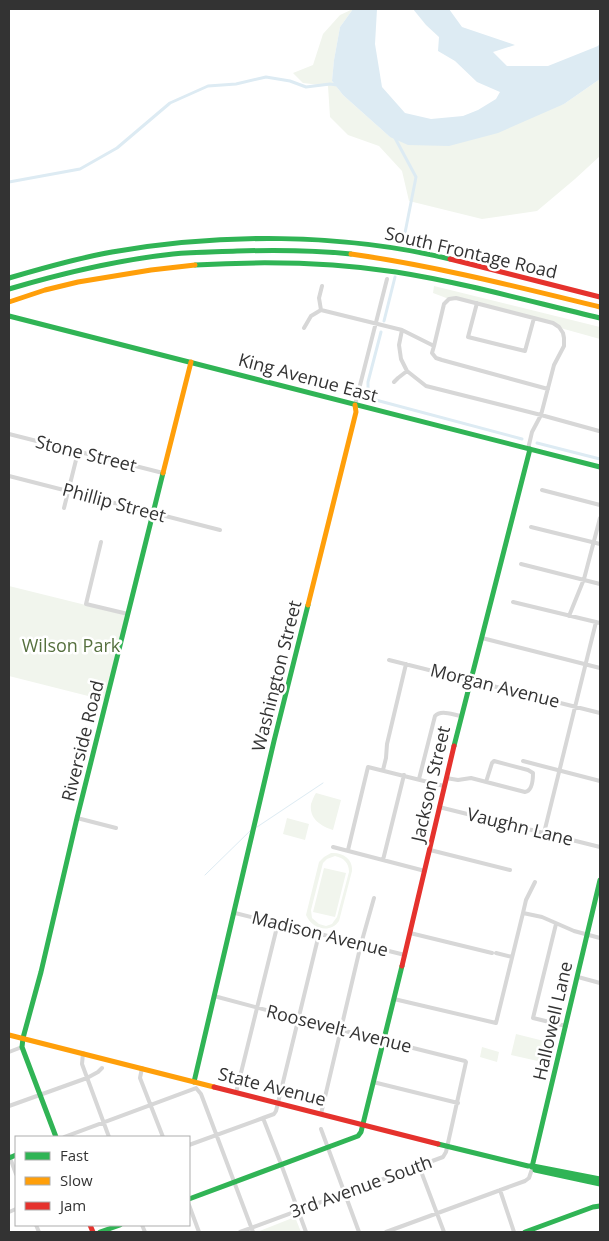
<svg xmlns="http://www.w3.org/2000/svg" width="609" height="1241" font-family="'Open Sans',sans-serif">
  <rect width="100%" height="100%" fill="#fff"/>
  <path fill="#f1f5ed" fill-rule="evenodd" d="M353 9 340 27 334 60 332 81 343 95 390 137 564 104 600 79V156L575 179 537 211 482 219 409 201 402 171 379 146 348 135 330 117 328 86 303 83 293 73 313 65 323 34 340 15Z
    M434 286 600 327V339L564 329 559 327 553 323 462 298 449 299 433 293Z
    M9 586 126 615 104 700 9 676Z
    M316 793 341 800 333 830C321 826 309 819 311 804 312 801 314 796 316 793Z
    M287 818 309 824 305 840 283 834Z
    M331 853C343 852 353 859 352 871L339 921C330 934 312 929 306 915L319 862 324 857ZM335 856C344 858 349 863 349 872L337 917 334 921 332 924 326 926 319 924 312 918 311 910 323 863 327 859Z
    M324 868 346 873 335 917 313 912Z
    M516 1034 556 1044 551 1064 511 1055Z
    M482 1047 499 1052 497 1062 480 1057Z
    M295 1217 301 1232H257Z"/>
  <path fill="#ddebf3" d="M353 9H377L375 44 382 87 405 113 431 119 463 116 478 110 496 99 500 92 477 82 455 61 438 51 439 37 426 25 413 9H449L462 27 515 45 493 52 507 66H548L598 46 600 43V79L564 104 498 133 449 146 408 145 390 137 343 95 332 81 334 60 340 27Z"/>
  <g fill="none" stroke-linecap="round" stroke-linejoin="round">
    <path stroke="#ddebf3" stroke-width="1" d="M257 827 323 783
      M205 875 251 830"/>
    <path stroke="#ddebf3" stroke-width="3" d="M395 138 416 177 403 243
      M9 182 80 169 117 148 170 103 208 86 236 84 266 77 290 81 306 87 330 84 337 85
      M384 321 395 277
      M381 332 368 382V392L372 399 522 439
      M537 443 600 459"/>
    <path stroke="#d7d7d7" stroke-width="4" d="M322 286 319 298 321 310 402 330 434 346 432 353 436 358 442 360 548 389
      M477 303 468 337 525 351 534 318
      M304 328 311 316 321 310
      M402 330 399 345 401 359 407 371 426 386 541 415 599 431
      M434 346 444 304 449 299 456 298 553 323 559 327 563 333 564 338V346L554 365 541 415 532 432 528 449
      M394 382 398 378 407 371
      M355 405 387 279
      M9 434 163 473
      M9 476 220 530
      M542 490 600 505
      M64 508 78 452
      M531 527 600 544
      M101 542 86 604 128 614
      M521 564 600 584
      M513 602 600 623
      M569 616 584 579 600 518
      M482 638 600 668
      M389 660 600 713
      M523 761 600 781
      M383 770 386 758 387 744 406 664
      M446 778 458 780 471 778 525 792C532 791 533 779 533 773L528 770 494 761 492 763 486 782
      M419 779 435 716C441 709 453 715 461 716
      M439 807 600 847
      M77 818 116 828
      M544 833 596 622
      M333 847 425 871
      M348 850 368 767 444 786
      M430 850 510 870
      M383 860 404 775
      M235 913 405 955
      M523 913 542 917 574 931 600 938
      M556 924 533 1018 566 1026
      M410 933 492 953
      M496 953 512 957
      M578 977 600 983
      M214 996 341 1030 465 1061 466 1062 446 1152 443 1157 240 1232
      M394 999 496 1023 523 913 526 900 535 882
      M9 1052 22 1047
      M83 1053 82 1064 109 1137
      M142 1068 140 1078 163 1137
      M373 1082 458 1103
      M236 1093 278 923
      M9 1106 87 1078 98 1072 102 1068
      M321 1114 361 944 374 898
      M263 1118 281 1164 306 1232
      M321 1129 359 1232
      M64 1137 196 1088 201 1094 253 1232
      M189 1145 263 1118 274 1114 276 1111 319 934
      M9 1155 16 1174
      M419 1166 444 1232
      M500 1190 514 1232
      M189 1205 199 1232
      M9 1212 16 1209
      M36 1225 39 1232
      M142 1225 145 1232
      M386 1232 525 1181 529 1178 532 1169"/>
    <path stroke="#30b455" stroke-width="5" d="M195 265C262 261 329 262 396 272 465 283 532 302 600 318
      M9 278C43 268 77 258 112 252 222 233 341 233 450 259
      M9 289C63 273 117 260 173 254 194 252 216 252 237 251 275 250 314 250 351 254
      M9 316 600 467
      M454 746 530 449
      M194 1082 274 741 308 605
      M56 1137 22 1047 23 1038 41 972 77 818 163 473
      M438 1144 528 1166H533L600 1179
      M9 1158 16 1155
      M532 1167 600 880
      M535 1170 600 1184
      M189 1199 358 1136 361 1132 402 966
      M100 1232 120 1225
      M525 1232 593 1207 600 1206"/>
    <path stroke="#ff9f0a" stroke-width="5" d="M351 254C436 266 518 287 600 307
      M9 302 45 290 78 282 151 270 195 265
      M163 473 191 362
      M308 605 356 412 355 405
      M9 1035 214 1087"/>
    <path stroke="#e5322d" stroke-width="5" d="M450 259 600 297
      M402 966 454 746
      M214 1087 438 1144
      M90 1225 93 1232"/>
  </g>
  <g text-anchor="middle" stroke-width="5" stroke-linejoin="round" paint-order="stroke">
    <g font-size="18" fill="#333" stroke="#fff">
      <text transform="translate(471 253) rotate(13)" y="6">South Frontage Road</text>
      <text transform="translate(308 378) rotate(15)" y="6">King Avenue East</text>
      <text transform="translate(86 454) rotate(14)" y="6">Stone Street</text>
      <text transform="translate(114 503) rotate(15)" y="6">Phillip Street</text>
      <text transform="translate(277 676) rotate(-76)" y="6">Washington Street</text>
      <text transform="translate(495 686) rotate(14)" y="6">Morgan Avenue</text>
      <text transform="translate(83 741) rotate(-76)" y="6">Riverside Road</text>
      <text transform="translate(431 784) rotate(-77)" y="6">Jackson Street</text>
      <text transform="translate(520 827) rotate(14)" y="6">Vaughn Lane</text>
      <text transform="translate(320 934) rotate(14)" y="6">Madison Avenue</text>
      <text transform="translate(553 1021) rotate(-77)" y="6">Hallowell Lane</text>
      <text transform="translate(339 1029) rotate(14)" y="6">Roosevelt Avenue</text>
      <text transform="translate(272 1087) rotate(14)" y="6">State Avenue</text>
      <text transform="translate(361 1187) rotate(-20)" y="6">3rd Avenue South</text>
    </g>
    <g font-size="18" fill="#56703f" stroke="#fff">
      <text x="71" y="652">Wilson Park</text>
    </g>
  </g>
  <rect width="609" height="1241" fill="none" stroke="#333333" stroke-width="20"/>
  <rect x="15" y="1136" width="175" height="90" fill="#ffffff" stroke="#adadad"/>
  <rect x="25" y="1152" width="25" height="8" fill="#30b455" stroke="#adadad"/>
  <text x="60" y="1161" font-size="15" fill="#333333">Fast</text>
  <rect x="25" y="1177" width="25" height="8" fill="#ff9f0a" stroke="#adadad"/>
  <text x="60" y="1186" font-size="15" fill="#333333">Slow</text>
  <rect x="25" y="1202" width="25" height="8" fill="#e5322d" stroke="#adadad"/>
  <text x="60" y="1211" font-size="15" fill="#333333">Jam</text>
</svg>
